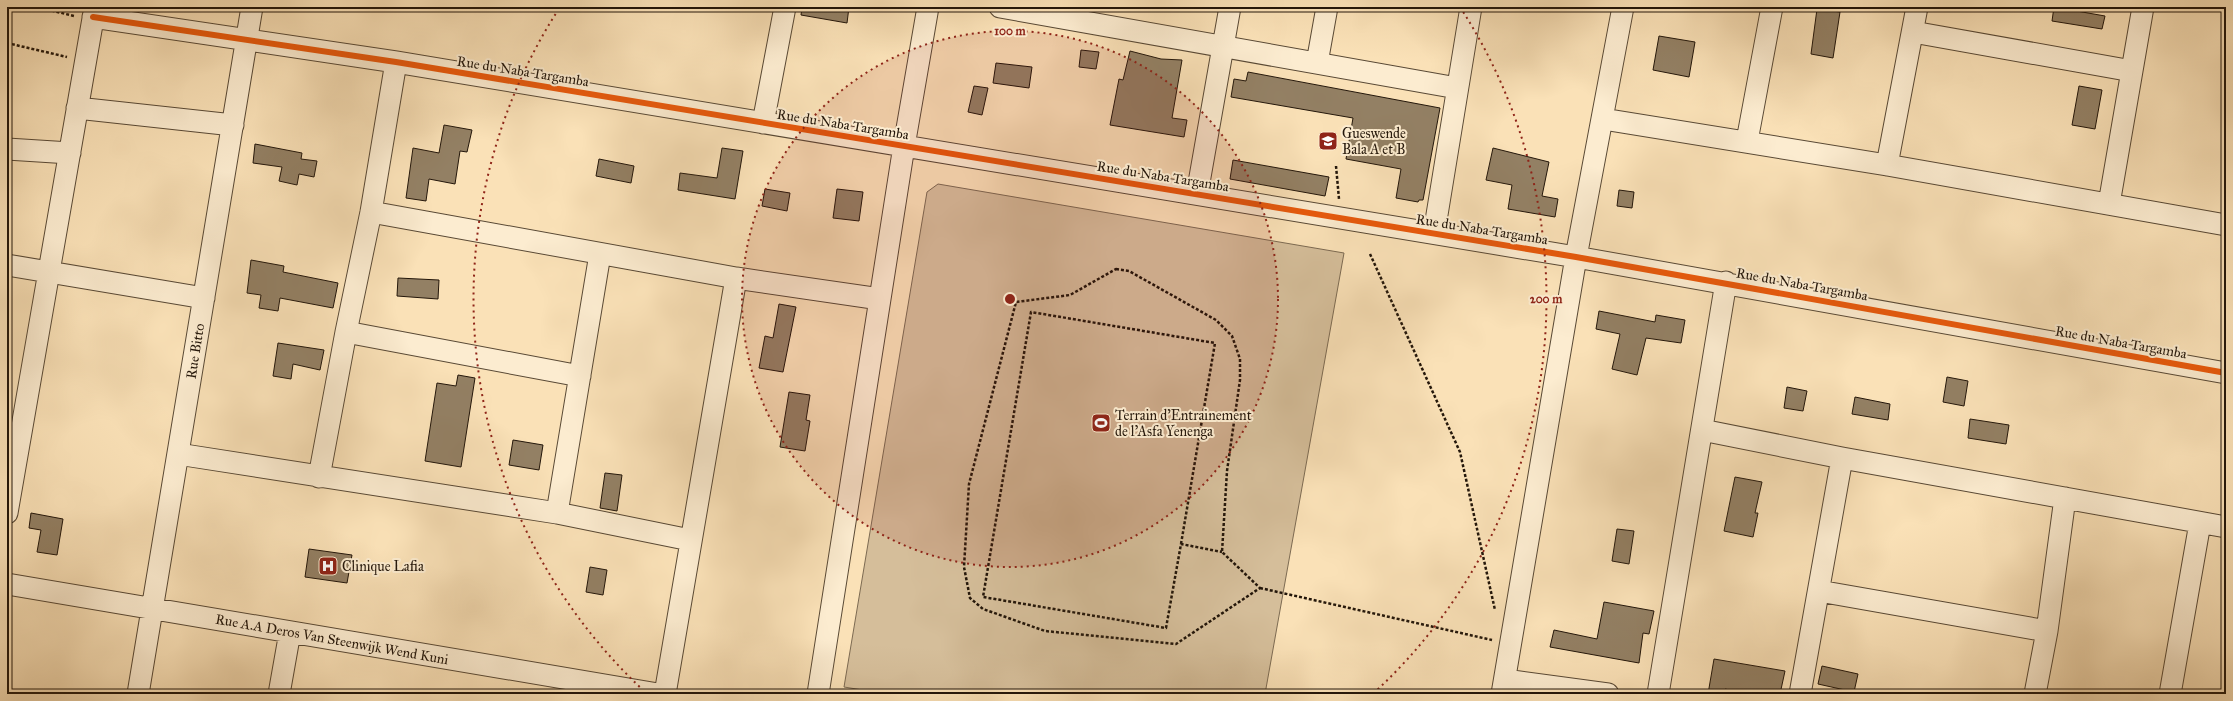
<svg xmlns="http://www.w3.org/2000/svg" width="2233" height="701" font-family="'IM FELL Great Primer',serif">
  <rect width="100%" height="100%" fill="#fae1b7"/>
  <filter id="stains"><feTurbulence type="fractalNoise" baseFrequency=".005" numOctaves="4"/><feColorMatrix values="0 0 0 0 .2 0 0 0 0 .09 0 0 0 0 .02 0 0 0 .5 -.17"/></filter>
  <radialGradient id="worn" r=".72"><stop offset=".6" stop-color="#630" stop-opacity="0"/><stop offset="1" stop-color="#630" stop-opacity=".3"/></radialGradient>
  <path fill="#d5be9a" stroke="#7c6a52" d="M938 184 1344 253 1265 694H887L844 687 927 192Z"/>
  <path fill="#938064" stroke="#23160a" d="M802 7H849L847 23 801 15Z
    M2054 7 2105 16 2102 29 2052 21Z
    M1817 9 1840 12 1833 58 1811 54Z
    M1659 36 1695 42 1689 77 1653 70Z
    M1081 50 1099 52 1096 69 1079 67Z
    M1130 51 1161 59 1182 60 1172 118 1187 120 1184 137 1110 125 1119 79 1123 80Z
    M996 63 1032 67 1029 88 993 83Z
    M1248 72 1440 108 1423 200H1419L1418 202 1396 198 1401 169 1346 159 1353 118 1231 97 1234 79 1246 81Z
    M974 86 988 88 982 115 968 112Z
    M2079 86 2102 90 2095 129 2072 125Z
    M444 125 472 130 467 152 460 151 455 184 429 179 426 201 406 198 413 148 439 153Z
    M255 144 302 153 301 159 317 161 314 177 299 174 297 185 279 181 282 167 253 163Z
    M722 148 743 151 735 199 678 190 680 173 717 178Z
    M1493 148 1549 162 1542 196 1558 199 1555 217 1508 209 1512 185 1486 180Z
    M599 159 634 166 631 183 596 176Z
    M1233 160 1329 177 1325 196 1230 179Z
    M765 189 790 193 787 211 762 206Z
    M837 189 863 192 859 221 833 218Z
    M1619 190 1634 192 1632 208 1617 206Z
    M251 260 284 266 283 272 338 283 333 308 280 298 278 311 259 308 261 295 247 293Z
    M398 278 439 280 438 299 397 296Z
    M779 304 796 307 783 372 759 368 765 336 773 338Z
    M1599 311 1655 322 1656 315 1685 320 1681 343 1646 338 1637 375 1612 369 1620 334 1596 329Z
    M278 343 324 350 320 370 293 364 291 379 273 376Z
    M458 375 475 378 461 467 425 461 437 383 456 386Z
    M1947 377 1968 381 1964 406 1943 402Z
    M1787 387 1807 391 1803 411 1784 408Z
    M789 392 810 395 806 420 810 421 805 451 780 447Z
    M1855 397 1890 404 1888 420 1852 414Z
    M1970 419 2009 425 2006 444 1968 438Z
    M513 440 543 445 539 470 509 465Z
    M605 473 622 475 617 511 600 508Z
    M1735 477 1762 482 1755 513H1758L1753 537 1724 531Z
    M31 513 63 519 57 555 37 552 41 530 29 528Z
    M1617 529 1634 531 1629 564 1612 561Z
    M309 549 352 555 347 583 305 577Z
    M590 567 607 570 603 595 586 592Z
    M1604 602 1654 611 1649 634 1643 633 1639 663 1550 647 1554 630 1597 639Z
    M1714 659 1785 671 1780 694H1749L1725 689 1724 694H1708Z
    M1822 666 1858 674 1854 692 1818 684Z"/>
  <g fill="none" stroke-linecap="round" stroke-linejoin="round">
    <defs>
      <path id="minor" d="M1000 7 1457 88
        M93 17 396 62 1576 257 2226 373
        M1913 32 2132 71
        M1317 63 1327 7
        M77 108 233 125
        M1603 119 1887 165 2226 225
        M763 123 785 7
        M1747 141 1772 7
        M7 149 70 153
        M1887 165 1917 7
        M1197 194 1230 7
        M2109 204 2143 7
        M371 212 736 278 880 299
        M1434 233 1471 7
        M7 265 204 298
        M346 332 580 376
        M1702 430 1842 458 2226 527
        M178 454 557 513 690 540
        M319 477 346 332 371 212 396 62
        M7 513 95 7
        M557 513 600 254
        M7 584 658 694
        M1819 591 2047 631
        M1505 680 1608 694
        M138 694 252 7
        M279 694 290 632
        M665 694 736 278
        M818 694 904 146 928 7
        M1502 694 1576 257 1623 7
        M1658 694 1726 282
        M1800 694 1842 458
        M2035 694 2047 631 2065 498
        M2170 694 2200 523"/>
    </defs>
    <use href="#minor" stroke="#594935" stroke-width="23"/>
    <path stroke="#23160a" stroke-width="2.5" stroke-dasharray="3 2" stroke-linecap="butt" d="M37 7 74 16
      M7 43 67 57
      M1336 166 1339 199
      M1370 254 1460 452 1495 610
      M1116 269 1129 271 1216 320 1232 336 1240 359V380L1227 471 1222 552 1260 588 1176 644 1045 631 983 609 970 598 964 567 969 484 1016 302 1070 295Z
      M1181 544 1215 343 1031 312 983 597 1166 628 1181 544 1222 552
      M1260 588 1492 640"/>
    <use href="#minor" stroke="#fcecd0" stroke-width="21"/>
    <defs>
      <path id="cycleway" d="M93 17 396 62 1576 257 2226 373"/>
    </defs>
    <use href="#cycleway" stroke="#fcecd0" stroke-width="8"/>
    <use href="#cycleway" stroke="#e8590c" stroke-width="6"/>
  </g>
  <circle cx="1010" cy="299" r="268" fill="#8f2418" fill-opacity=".12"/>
  <g fill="none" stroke="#8f2418" stroke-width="2" stroke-dasharray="2 4">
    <circle cx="1010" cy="299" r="268"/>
    <path d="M644 691A536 536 0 0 1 560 7M1460 7A536 536 0 0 1 1376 691"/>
  </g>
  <defs>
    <symbol id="school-square" viewBox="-11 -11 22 22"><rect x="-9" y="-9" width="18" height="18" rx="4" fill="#8f2418" stroke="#fcecd0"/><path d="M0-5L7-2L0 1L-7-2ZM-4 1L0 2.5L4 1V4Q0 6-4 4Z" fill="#fff"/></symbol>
    <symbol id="stadium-square" viewBox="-11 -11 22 22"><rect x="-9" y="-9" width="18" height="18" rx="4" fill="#8f2418" stroke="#fcecd0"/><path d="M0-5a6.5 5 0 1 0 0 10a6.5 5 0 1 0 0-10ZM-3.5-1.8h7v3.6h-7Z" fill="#fff"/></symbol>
    <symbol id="hospital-square" viewBox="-11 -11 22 22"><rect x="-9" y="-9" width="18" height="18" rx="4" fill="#8f2418" stroke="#fcecd0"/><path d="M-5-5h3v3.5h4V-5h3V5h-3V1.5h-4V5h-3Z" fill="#fff"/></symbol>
  </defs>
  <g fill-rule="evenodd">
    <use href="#school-square" x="1317" y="130" width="22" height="22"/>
    <use href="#stadium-square" x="1090" y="412" width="22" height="22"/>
    <use href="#hospital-square" x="317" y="555" width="22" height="22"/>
  </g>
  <g text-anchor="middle" stroke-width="4" stroke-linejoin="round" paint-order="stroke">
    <g font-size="14" fill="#23160a" stroke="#fcecd0">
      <text transform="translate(523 71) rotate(9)" y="5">Rue du Naba Targamba</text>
      <text transform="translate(843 124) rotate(9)" y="5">Rue du Naba Targamba</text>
      <text transform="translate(1163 176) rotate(9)" y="5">Rue du Naba Targamba</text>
      <text transform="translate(1482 229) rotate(9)" y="5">Rue du Naba Targamba</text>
      <text transform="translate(1802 284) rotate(10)" y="5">Rue du Naba Targamba</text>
      <text transform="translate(2121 342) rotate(10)" y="5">Rue du Naba Targamba</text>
      <text transform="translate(195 351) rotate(-81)" y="5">Rue Bitto</text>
      <text transform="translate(332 639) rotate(10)" y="5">Rue A.A Deros Van Steenwijk Wend Kuni</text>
    </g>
    <g font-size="14" fill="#23160a" stroke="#fcecd0" text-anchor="start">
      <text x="1342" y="138">Gueswende<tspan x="1342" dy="16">Bala A et B</tspan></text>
      <text x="1115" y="420">Terrain d'Entrainement<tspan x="1115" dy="16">de l'Asfa Yenenga</tspan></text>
      <text x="342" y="571">Clinique Lafia</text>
    </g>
  </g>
  <circle cx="1010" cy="299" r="6" fill="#8f2418" stroke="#fcecd0" stroke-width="2"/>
  <g font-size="12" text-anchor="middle" font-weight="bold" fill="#8f2418" stroke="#fcecd0" stroke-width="4" stroke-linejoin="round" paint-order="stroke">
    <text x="1010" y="35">100 m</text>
    <text x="1546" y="303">200 m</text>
  </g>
  <rect width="2233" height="701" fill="none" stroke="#fae1b7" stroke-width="24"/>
  <rect x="8" y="8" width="2217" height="685" fill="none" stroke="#23160a" stroke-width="2"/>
  <rect x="12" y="12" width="2209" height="677" fill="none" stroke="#23160a"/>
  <rect width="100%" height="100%" filter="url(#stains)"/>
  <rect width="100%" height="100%" fill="url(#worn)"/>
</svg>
